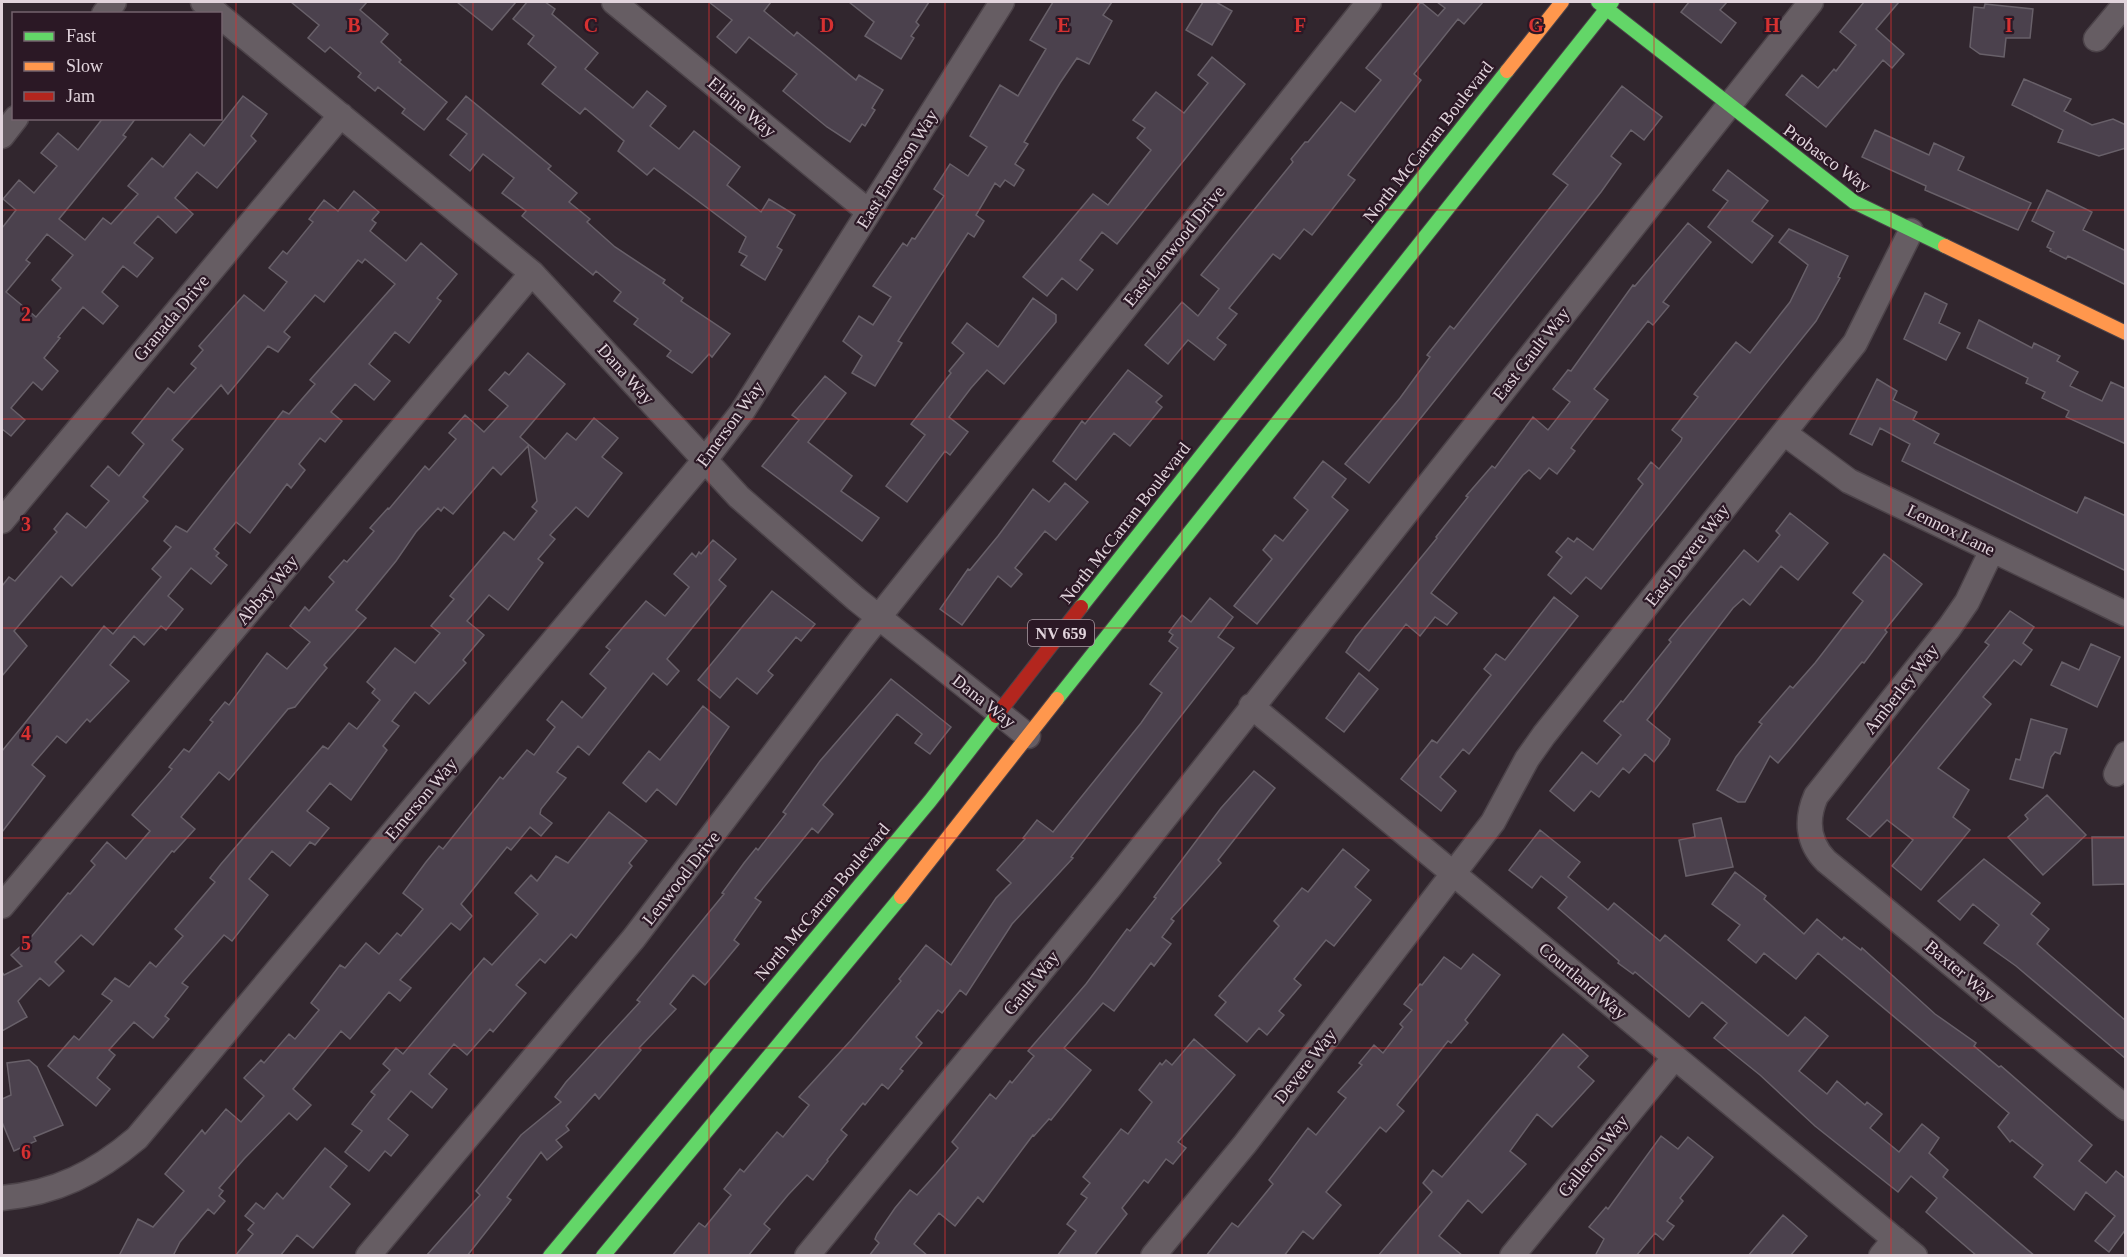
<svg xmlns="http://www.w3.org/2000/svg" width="2127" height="1257" font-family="Georgia,serif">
  <rect width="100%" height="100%" fill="#31262e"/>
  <path fill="#4b414d" stroke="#686069" stroke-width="1.5" fill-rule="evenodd" d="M291 2H367L360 10 388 34 381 42 401 60 399 62 447 102 424 130 402 113 405 109 378 87 375 91 358 77 361 73 330 47 325 52 308 38 319 25Z
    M457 2H516L492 30Z
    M527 2H545L555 9 552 14 598 53 585 69 633 108 647 91 666 106 650 126 679 149 694 131 740 167 727 185 761 212 769 199 795 215 777 247 782 250 765 280 741 265 747 256 739 252 746 237 654 168 647 175 618 151 624 141 585 108 580 114 542 84 556 67 528 44 534 36 513 19Z
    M709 2H771L764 11 794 36 797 32 856 80 859 75 883 90 872 108 875 110 865 126 862 124 850 142 827 127 783 91 797 74 749 37 736 53 717 37 732 20Z
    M849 2H929L916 22 919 25 911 36 914 38 901 59 865 36 874 22Z
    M1053 2H1112L1103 15 1112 21 1089 64 1077 58 1060 83 1024 142 1028 144 1015 164 1024 170 1014 186 1005 180 1000 187 995 183 976 215 984 221 974 237 968 233 898 341 902 343 875 386 852 373 862 356 843 341 859 316 873 325 891 297 873 286 903 243 907 246 912 238 915 239 944 196 934 189 950 164 968 176 987 147 970 136 1000 85 1018 96 1046 49 1030 40Z
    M1203 2H1216L1232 11 1212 45 1186 30Z
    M1421 2 1438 16 1445 8 1437 2H1483L1464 24 1458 19 1414 74 1421 80 1348 175 1355 180 1312 235 1304 229 1280 259 1273 254 1229 308 1237 314 1217 338 1226 345 1214 360 1188 340 1168 364 1145 345 1182 302 1198 316 1219 289 1201 275 1293 162 1291 159 1305 142H1308L1341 102 1355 112 1381 80 1366 68Z
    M1689 2H1727L1720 10 1736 23 1721 43 1681 12Z
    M1864 2H1899L1876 29 1904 54 1892 68 1883 60 1826 127 1786 95 1802 75 1818 88 1834 69 1836 71 1856 45 1840 32Z
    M1985 4 2033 9 2030 38H2006L2004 57 1980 54 1970 47 1974 7 1984 8Z
    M1212 57 1245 84 1117 244 1102 232 1080 260 1093 270 1077 290 1062 278 1047 296 1023 277 1093 194 1108 205 1151 150 1137 138 1145 128 1133 120 1156 92 1184 113 1208 83 1198 75Z
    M2024 79 2071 99 2064 111 2092 125 2113 119 2126 125V148L2099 156 2058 142 2063 130 2012 105Z
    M1622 86 1662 117 1644 140 1631 130 1611 156 1621 164 1601 192 1369 483 1345 464 1400 398 1430 357 1427 355 1450 326 1454 329 1568 185 1553 174Z
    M243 96 267 114 251 136 256 141 217 188 197 172 175 198 193 214 176 233 158 216 134 243 153 258 137 277 123 266 102 292 118 306 103 324 83 307 58 337 60 338 44 358 58 371 42 390 33 382 11 408 25 420 11 436 2 429V228L16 210 3 199 19 180 34 193 57 166 41 153 58 133 78 150 103 118H136L123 135 126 137 59 219 85 240 103 218 111 224 138 194 128 186 152 158 163 167 190 134 204 146ZM47 234 73 255 52 280 61 288 36 317 6 292 30 263 26 260Z
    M466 96 551 166 548 169 577 193 569 202 590 219 587 222 615 247 665 280 663 283 683 298 681 301 730 334 712 357 709 354 692 373 667 356 671 351 634 324 638 319 614 301 621 292 596 271 593 275 571 257 522 216 526 211 502 193 514 178 483 154 470 171 450 155 467 134 447 119Z
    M1875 130 1929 155 1934 143 1964 157 1958 170 2031 203 2018 230 1925 190 1926 186 1862 157Z
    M1728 170 1768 201 1752 221 1773 236 1752 263 1708 227 1728 201 1713 190Z
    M2047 190 2092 212 2083 230 2126 251V285L2068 256 2066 259 2050 251 2051 249 2047 247 2054 232 2032 221Z
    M354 191 379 212 372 220 376 223 370 231 406 261 421 243 457 274 437 298 441 301 409 343 395 332 369 364 390 381 374 400 355 384 331 412 342 421 325 442 320 438 299 464 305 470 291 488 287 484 250 533 236 522 214 549 219 553 216 556 227 565 211 584 191 568 168 596 183 609 166 630 161 626 144 645 134 636 110 665 129 681 90 722 87 719 66 743 57 736 32 765 45 776 2 832V751L104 626 113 634 161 577 152 569 171 547 164 541 176 526 187 532 283 411 289 414 315 384 310 380 395 284 365 259 362 263 358 260 324 302 315 295 284 332 290 337 278 352 268 346 228 394 221 385 172 440 183 449 143 497 148 501 72 586 61 576 14 631 27 646 2 676V586L9 577 15 581 57 532 54 529 67 513 86 528 109 501 91 486 108 466 119 476 144 444 132 433 168 388 174 393 196 368 191 364 203 350 199 346 244 295 264 311 287 282 269 268 283 251 287 254 313 222 309 219 324 200 338 211Z
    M1688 223 1711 242 1663 302 1669 306 1653 325 1648 321 1594 389 1608 400 1571 448 1575 451 1557 474 1549 468 1540 479 1529 470 1523 475 1431 593 1457 613 1447 625 1435 617 1420 636 1406 624 1369 671 1346 652 1356 637 1437 538 1436 537 1468 497 1466 496 1492 466 1495 468 1533 417 1548 430 1570 402 1553 389 1568 370 1571 371 1633 285 1635 286Z
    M1789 229 1848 256 1838 277 1840 278 1816 321 1601 589 1586 577 1571 594 1548 575 1562 557 1556 552 1568 538 1574 542 1577 538 1593 550 1643 484 1638 479 1651 462 1659 469 1681 441 1682 438 1672 430 1698 397 1694 394 1736 342 1750 353 1790 302 1808 265 1779 242Z
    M1925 293 1947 304 1939 323 1960 333 1946 360 1904 339Z
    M1033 298 1056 315V322L1004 384 987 370 971 388 949 417 968 432 950 455 945 451 907 502 886 486 925 435 911 424 951 373 949 371 964 353 952 343 967 323 998 347Z
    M1979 320 2032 348 2034 343 2060 356 2057 361 2078 372 2070 386 2102 401 2111 382 2126 389V444L2066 417 2069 411 2042 398 2045 392 2026 383 2028 378 1967 348Z
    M528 353 565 384 520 437 545 459 567 433 576 440 594 418 618 438 602 457 622 473 588 517 576 507 550 535 555 539 538 559 543 563 508 610 489 595 467 621 484 635 463 660 466 663 429 704 415 692 392 721 399 726 383 746 387 750 351 800 330 783 307 811 329 828 315 845 310 842 290 866 272 851 249 879 268 895 232 941 224 935 182 983 188 987 165 1016 169 1019 153 1038 134 1022 109 1050 115 1055 97 1078 110 1089 96 1106 48 1066 74 1036 79 1040 112 1001 102 994 115 978 129 987 150 962 156 967 183 936 175 929 215 882 210 878 221 864 323 746 328 749 349 723 357 729 380 700 372 693 375 689 367 682 395 648 415 663 440 633 431 626 454 599 450 596 504 532 514 540 537 511 532 507 537 501 528 446 501 475 493 467 453 514 444 507 441 511 438 508 416 532 396 561 356 610 366 618 324 665 327 668 317 680 295 707 288 709 229 780 219 772 181 817 195 829 174 852 172 851 93 945 81 935 55 962 64 971 49 986 40 978 18 1001 27 1017 2 1031V972L4 975 22 966 11 955 32 936 68 893 70 894 95 865 91 861 107 842 126 859 150 831 132 815 172 769 169 767 184 749 189 752 213 722 210 720 225 702 229 705 267 653 287 669 310 642 290 626 305 607 309 611 334 582 329 577 344 560 347 562 374 531 370 528 388 508 389 509 425 466 429 470 456 439 449 433 465 415 484 432 508 406 489 390 505 372 509 375Z
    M1128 370 1162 396 1156 402 1162 407 1130 446 1114 433 1076 480 1053 461 1082 421 1085 424Z
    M825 376 846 393 808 442 852 476 841 491 879 518 862 541 762 466 799 420 792 415Z
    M1877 379 1897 391 1893 400 1917 412 1913 420 1939 434 1934 443 2077 513 2085 497 2126 516V571L1902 461 1910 444 1880 428 1872 445 1850 434Z
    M1323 461 1346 479 1332 497 1348 510 1257 624 1234 606 1272 559 1263 550 1275 535 1283 541 1308 510 1294 498Z
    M1065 483 1088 502 1056 540 1045 531 1015 568 1022 574 1011 587 998 576 962 625 940 609 968 569 970 570 998 536 1033 489 1049 502Z
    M1790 513 1828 543 1798 580 1781 566 1750 605 1743 599 1733 608 1647 720 1670 739 1668 744 1654 762 1645 754 1629 773 1623 768 1599 797 1591 791 1574 811 1550 791 1582 752 1597 764 1621 735 1604 721 1621 701 1623 702 1671 642 1669 640 1683 623 1744 550 1758 562 1780 535 1776 531Z
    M713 540 736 559 719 580 726 586 667 659 679 671 667 685 653 673 589 755 578 746 557 772 566 778 541 809 540 814 552 823 541 836 530 827 511 850 507 847 461 904 472 916 460 930 451 923 400 980 411 988 400 1001 389 992 350 1039 341 1031 293 1089 311 1105 297 1120 289 1113 244 1159 219 1188 223 1191 219 1196 225 1201 214 1214 208 1209 180 1242 173 1256H119L138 1219 153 1227 184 1191 165 1174 202 1130 205 1134 226 1109 241 1122 264 1096 244 1078 261 1060 264 1063 289 1034 295 1039 319 1010 311 1003 340 965 345 968 366 943 379 954 397 933 401 936 423 909 403 893 426 862 439 846 443 849 500 777 503 779 527 750 534 755 555 727 547 720 562 701 582 718 606 688 590 674 610 650 606 647 646 601 665 616 689 587 674 574 692 553 696 557 699 552 701 554Z
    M1884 554 1922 584 1885 630 1887 632 1864 663 1862 662 1790 749 1778 763 1770 756 1745 802H1738L1717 790 1736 757 1762 724 1759 722 1790 686 1793 688 1815 663 1863 601 1853 593Z
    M772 591 815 624 801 641 796 637 768 671 773 675 757 694 737 678 720 698 698 680Z
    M1554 597 1578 616 1469 754 1463 749 1440 777 1456 791 1441 811 1401 779 1432 740 1437 743 1491 675 1484 669 1496 654 1505 660Z
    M1210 598 1233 617 1218 637 1234 648 1071 857 1073 858 1012 924 966 995 960 990 942 1013 938 1010 916 1037 922 1043 900 1069 903 1071 888 1089 882 1084 865 1105 863 1103 841 1130 847 1135 827 1160 828 1161 813 1180 807 1175 788 1195 764 1224 770 1229 748 1256H672L699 1223 705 1227 731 1195 724 1189 740 1169 744 1172 777 1132 783 1137 809 1105 799 1097 852 1039 901 981 899 979 926 945 951 965 996 898 1011 883 997 870 1025 839 1023 838 1037 820 1053 832 1141 723 1162 693 1150 684 1178 648 1169 641 1173 635 1169 632 1182 615 1191 622Z
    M2010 611 2034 627 2023 643 2032 650 2021 665 2014 660 1983 697 1991 704 1938 768 1969 790 1953 817 1970 830 1921 890 1892 866 1913 840 1887 820 1870 837 1847 819 1989 645 1985 642Z
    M2091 644 2120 657 2097 707 2051 685 2062 662 2079 670Z
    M1359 673 1378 689 1344 732 1326 718Z
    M891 679 951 727 930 754 915 743 922 734 897 714 823 805 833 814 818 833 812 828 755 898 761 902 734 940 739 944 705 985 693 975 670 1004 676 1009 639 1048 641 1050 599 1099 595 1094 566 1126 569 1130 556 1140 562 1147 547 1160 541 1152 507 1197 511 1200 467 1256H426L480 1195 476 1191 521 1135 561 1102 555 1097 566 1082 640 1002 637 1000 724 894 722 893 744 863 756 848 758 850 786 814 783 812 820 761Z
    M703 706 729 727 676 805 657 789 646 802 623 783 649 751 660 760Z
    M2031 719 2067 729 2060 754 2055 752 2051 757 2043 788 2010 779 2016 759 2020 760Z
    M1254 771 1275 788 1218 860 1221 863 1171 919 1174 921 1162 937 1171 944 1154 966 1151 963 1114 1011 1103 1003 1064 1048 1091 1070 1051 1120 1049 1119 1034 1136 1033 1135 983 1202 978 1197 955 1226 939 1213 914 1244 928 1256H869L879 1243 875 1239 877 1234 895 1208 910 1190 917 1195 936 1174 958 1148 952 1142 990 1094 996 1099 1010 1081 1012 1083 1034 1056 1028 1051 1086 984 1127 929 1130 931 1156 898 1154 897 1221 808Z
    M2047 795 2086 835 2043 875 2008 837 2028 819 2025 815Z
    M609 812 647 841 629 863 632 866 576 938 571 934 545 963 540 959 516 985 526 993 493 1032 490 1029 467 1055 454 1044 429 1074 447 1089 432 1108 411 1091 388 1119 408 1135 391 1156 385 1151 369 1171 345 1152 362 1131 352 1124 375 1095 371 1092 390 1070 383 1064 396 1048 403 1054 484 958 492 965 538 914 515 893 531 875 537 881 556 856 568 863Z
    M1721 818 1733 867 1686 876 1679 840 1695 837 1693 824Z
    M1540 830 1580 862 1568 877 1608 910 1614 903 1660 941 1665 935 1788 1036 1805 1017 1828 1036 1799 1071 1827 1094 1837 1081 1865 1105 1867 1102 1882 1114 1870 1128 1899 1152 1922 1124 1939 1138 1929 1153 1948 1170 1943 1177 2035 1256H1977L1926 1212 1937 1198 1911 1176 1898 1192 1815 1126 1760 1075 1714 1038 1727 1023 1702 1002 1689 1017 1635 972 1633 974 1618 963 1619 961 1558 908 1567 897 1541 876 1532 888 1509 870Z
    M2092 837H2126V884L2093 885Z
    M1343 849 1369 870 1355 887 1371 900 1334 946 1326 940 1294 979 1301 985 1279 1011 1284 1015 1267 1035 1259 1028 1247 1042 1215 1015 1226 1002 1219 996 1279 926 1274 921 1286 907 1302 888 1308 892Z
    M1984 859 2040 903 2031 914 2049 929 2037 944 2126 1021V1059L2016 966 1984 943 1999 925 1973 904 1960 920 1938 901Z
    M1735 872 1766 896 1764 899 1804 934 1817 919 1842 940 1844 937 1861 950 1862 948 1935 1014 1976 1043 1974 1046 1999 1067 2001 1066 2092 1145 2079 1161 2106 1183 2116 1171 2126 1179V1229L2109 1252 2095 1241 2115 1216 2086 1192 2074 1210 2034 1177 2043 1165 2012 1140 2010 1142 1998 1127 2009 1113 1818 953 1796 979 1764 953 1756 963 1728 940 1740 925 1712 904Z
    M1473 954 1500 975 1465 1020 1468 1023 1451 1043 1448 1041 1397 1105 1404 1111 1386 1132 1380 1127 1326 1192 1341 1205 1313 1239 1303 1231 1284 1256H1206L1232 1223 1238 1227 1273 1184 1269 1180 1308 1128 1316 1135 1346 1098 1338 1092 1362 1065 1359 1063 1374 1045 1383 1053 1403 1027 1400 1024 1412 1010 1404 1004 1420 984 1422 985 1444 957 1461 969Z
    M1563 1034 1588 1056 1578 1067 1594 1081 1552 1127 1537 1114 1510 1151 1526 1164 1482 1213 1468 1200 1439 1236 1463 1256H1378L1432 1192 1423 1183 1433 1170 1442 1177Z
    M1194 1039 1235 1075 1178 1142 1186 1148 1173 1164 1166 1159 1148 1183 1144 1180 1122 1208 1127 1214 1094 1256H1057L1076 1231 1067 1224 1087 1198 1081 1194 1090 1183 1083 1177 1121 1129 1128 1134 1152 1102 1139 1090 1160 1063 1162 1065 1166 1060 1172 1065Z
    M29 1060 37 1067 63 1125 34 1137 36 1141 14 1151 2 1122V1099L11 1095 7 1063Z
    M1661 1136 1678 1149 1688 1137 1713 1157 1680 1198 1683 1201 1667 1221 1674 1226 1663 1240 1655 1233 1636 1256H1595L1604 1239 1589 1227 1606 1207 1608 1209Z
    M325 1148 347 1166 330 1187 350 1204 334 1223 313 1248 297 1235 280 1256H235L253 1234 248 1230 254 1223 245 1216 256 1203 264 1209 277 1193 283 1199Z
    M1783 1215 1807 1236 1790 1256H1748Z"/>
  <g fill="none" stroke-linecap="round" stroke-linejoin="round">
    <defs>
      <path id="street" d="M203 2 218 14
        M614 2 869 212
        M104 14 114 2
        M220 16 532 273 739 497 856 599 1028 736
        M2096 39 2126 3
        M2 136 16 118
        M1784 433 1849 481 2126 614
        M2 521 341 115
        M1992 550 1967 602 1949 628 1816 796C1806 819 1807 842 1826 861L2126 1108
        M1251 706 1915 1256
        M2116 774 2126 754
        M2 906 532 273
        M2 1198C56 1193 96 1173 137 1138L704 461 742 412 1002 2
        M368 1256 634 938 862 638 1369 2
        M807 1256 1110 887 1811 2
        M1153 1256 1245 1144 1493 822 1527 759 1544 735 1855 343 1911 231
        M1512 1256 1675 1057
        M1881 1256 1895 1239"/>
      <path id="fast" d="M1598 2 1854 202 1945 246
        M1081 607 1507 71
        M1057 699 1612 2
        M550 1256 930 801 996 716
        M603 1256 901 897"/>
      <path id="slow" d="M1507 71 1562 2
        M1945 246 2126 333
        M901 897 1057 699"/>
      <path id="jam" d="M996 716 1081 607"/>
    </defs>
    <use href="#street" stroke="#4c4349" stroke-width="27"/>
    <use href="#fast" stroke="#4c4349" stroke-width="16"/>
    <use href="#slow" stroke="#4c4349" stroke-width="16"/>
    <use href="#jam" stroke="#4c4349" stroke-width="16"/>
    <use href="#street" stroke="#665d63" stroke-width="24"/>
    <use href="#fast" stroke="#63d668" stroke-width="14"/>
    <use href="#slow" stroke="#ff974d" stroke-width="14"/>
    <use href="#jam" stroke="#b3261e" stroke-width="14"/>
  </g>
  <path fill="none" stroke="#d73131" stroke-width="1.5" stroke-opacity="0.55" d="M236 2V1256M473 2V1256M709 2V1256M945 2V1256M1182 2V1256M1418 2V1256M1654 2V1256M1891 2V1256M2 210H2126M2 419H2126M2 628H2126M2 838H2126M2 1048H2126"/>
  <g text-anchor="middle" stroke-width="4.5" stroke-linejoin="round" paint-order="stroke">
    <rect fill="#2b1825" stroke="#aa9ca5" stroke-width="1.5" x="1028" y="620" width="66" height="26" rx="4.5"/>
    <g font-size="16" font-weight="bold" fill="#e1d4dc">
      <text x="1061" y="639">NV 659</text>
    </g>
    <g font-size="18" fill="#e1d4dc" stroke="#2b1825">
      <text transform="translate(742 107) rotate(40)" y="6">Elaine Way</text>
      <text transform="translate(1428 142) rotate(-52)" y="6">North McCarran Boulevard</text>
      <text transform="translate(1827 158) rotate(36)" y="6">Probasco Way</text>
      <text transform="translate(897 169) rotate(-58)" y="6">East Emerson Way</text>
      <text transform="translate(1174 246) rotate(-51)" y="6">East Lenwood Drive</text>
      <text transform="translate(171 318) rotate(-50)" y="6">Granada Drive</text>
      <text transform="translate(1531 354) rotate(-52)" y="6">East Gault Way</text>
      <text transform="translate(626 374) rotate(48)" y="6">Dana Way</text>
      <text transform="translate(730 424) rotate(-54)" y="6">Emerson Way</text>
      <text transform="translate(1125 523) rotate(-52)" y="6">North McCarran Boulevard</text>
      <text transform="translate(1951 530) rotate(26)" y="6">Lennox Lane</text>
      <text transform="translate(1687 555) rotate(-52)" y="6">East Devere Way</text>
      <text transform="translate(267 590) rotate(-50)" y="6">Abbay Way</text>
      <text transform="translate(1901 689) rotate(-52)" y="6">Amberley Way</text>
      <text transform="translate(984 701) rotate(38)" y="6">Dana Way</text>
      <text transform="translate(421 799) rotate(-50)" y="6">Emerson Way</text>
      <text transform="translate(681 878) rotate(-52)" y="6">Lenwood Drive</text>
      <text transform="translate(822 902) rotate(-50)" y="6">North McCarran Boulevard</text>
      <text transform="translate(1960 971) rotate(40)" y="6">Baxter Way</text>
      <text transform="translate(1583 981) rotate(40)" y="6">Courtland Way</text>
      <text transform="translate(1031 983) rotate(-51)" y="6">Gault Way</text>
      <text transform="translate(1305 1066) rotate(-52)" y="6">Devere Way</text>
      <text transform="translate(1593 1156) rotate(-51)" y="6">Galleron Way</text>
    </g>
  </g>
  <g font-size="20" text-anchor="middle" font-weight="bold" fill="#d73131" stroke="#2b1825" stroke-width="4.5" stroke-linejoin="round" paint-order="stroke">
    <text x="354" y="32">B</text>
    <text x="591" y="32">C</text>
    <text x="827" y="32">D</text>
    <text x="1064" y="32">E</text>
    <text x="1300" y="32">F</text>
    <text x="1536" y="32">G</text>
    <text x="1772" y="32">H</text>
    <text x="2009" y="32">I</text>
    <text x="26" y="321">2</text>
    <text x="26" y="531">3</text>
    <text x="26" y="740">4</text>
    <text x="26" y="950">5</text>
    <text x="26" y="1159">6</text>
  </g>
  <rect width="2127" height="1257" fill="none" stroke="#e1d4dc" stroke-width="6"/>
  <rect x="12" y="12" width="210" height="108" fill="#2b1825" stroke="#74636e" stroke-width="1.5"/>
  <rect x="24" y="32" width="30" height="9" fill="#63d668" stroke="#74636e" stroke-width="1.5"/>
  <text x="66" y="42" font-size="18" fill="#e1d4dc">Fast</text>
  <rect x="24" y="62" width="30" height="9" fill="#ff974d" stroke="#74636e" stroke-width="1.5"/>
  <text x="66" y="72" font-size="18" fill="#e1d4dc">Slow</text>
  <rect x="24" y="92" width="30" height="9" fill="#b3261e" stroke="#74636e" stroke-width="1.5"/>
  <text x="66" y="102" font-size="18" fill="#e1d4dc">Jam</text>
</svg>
